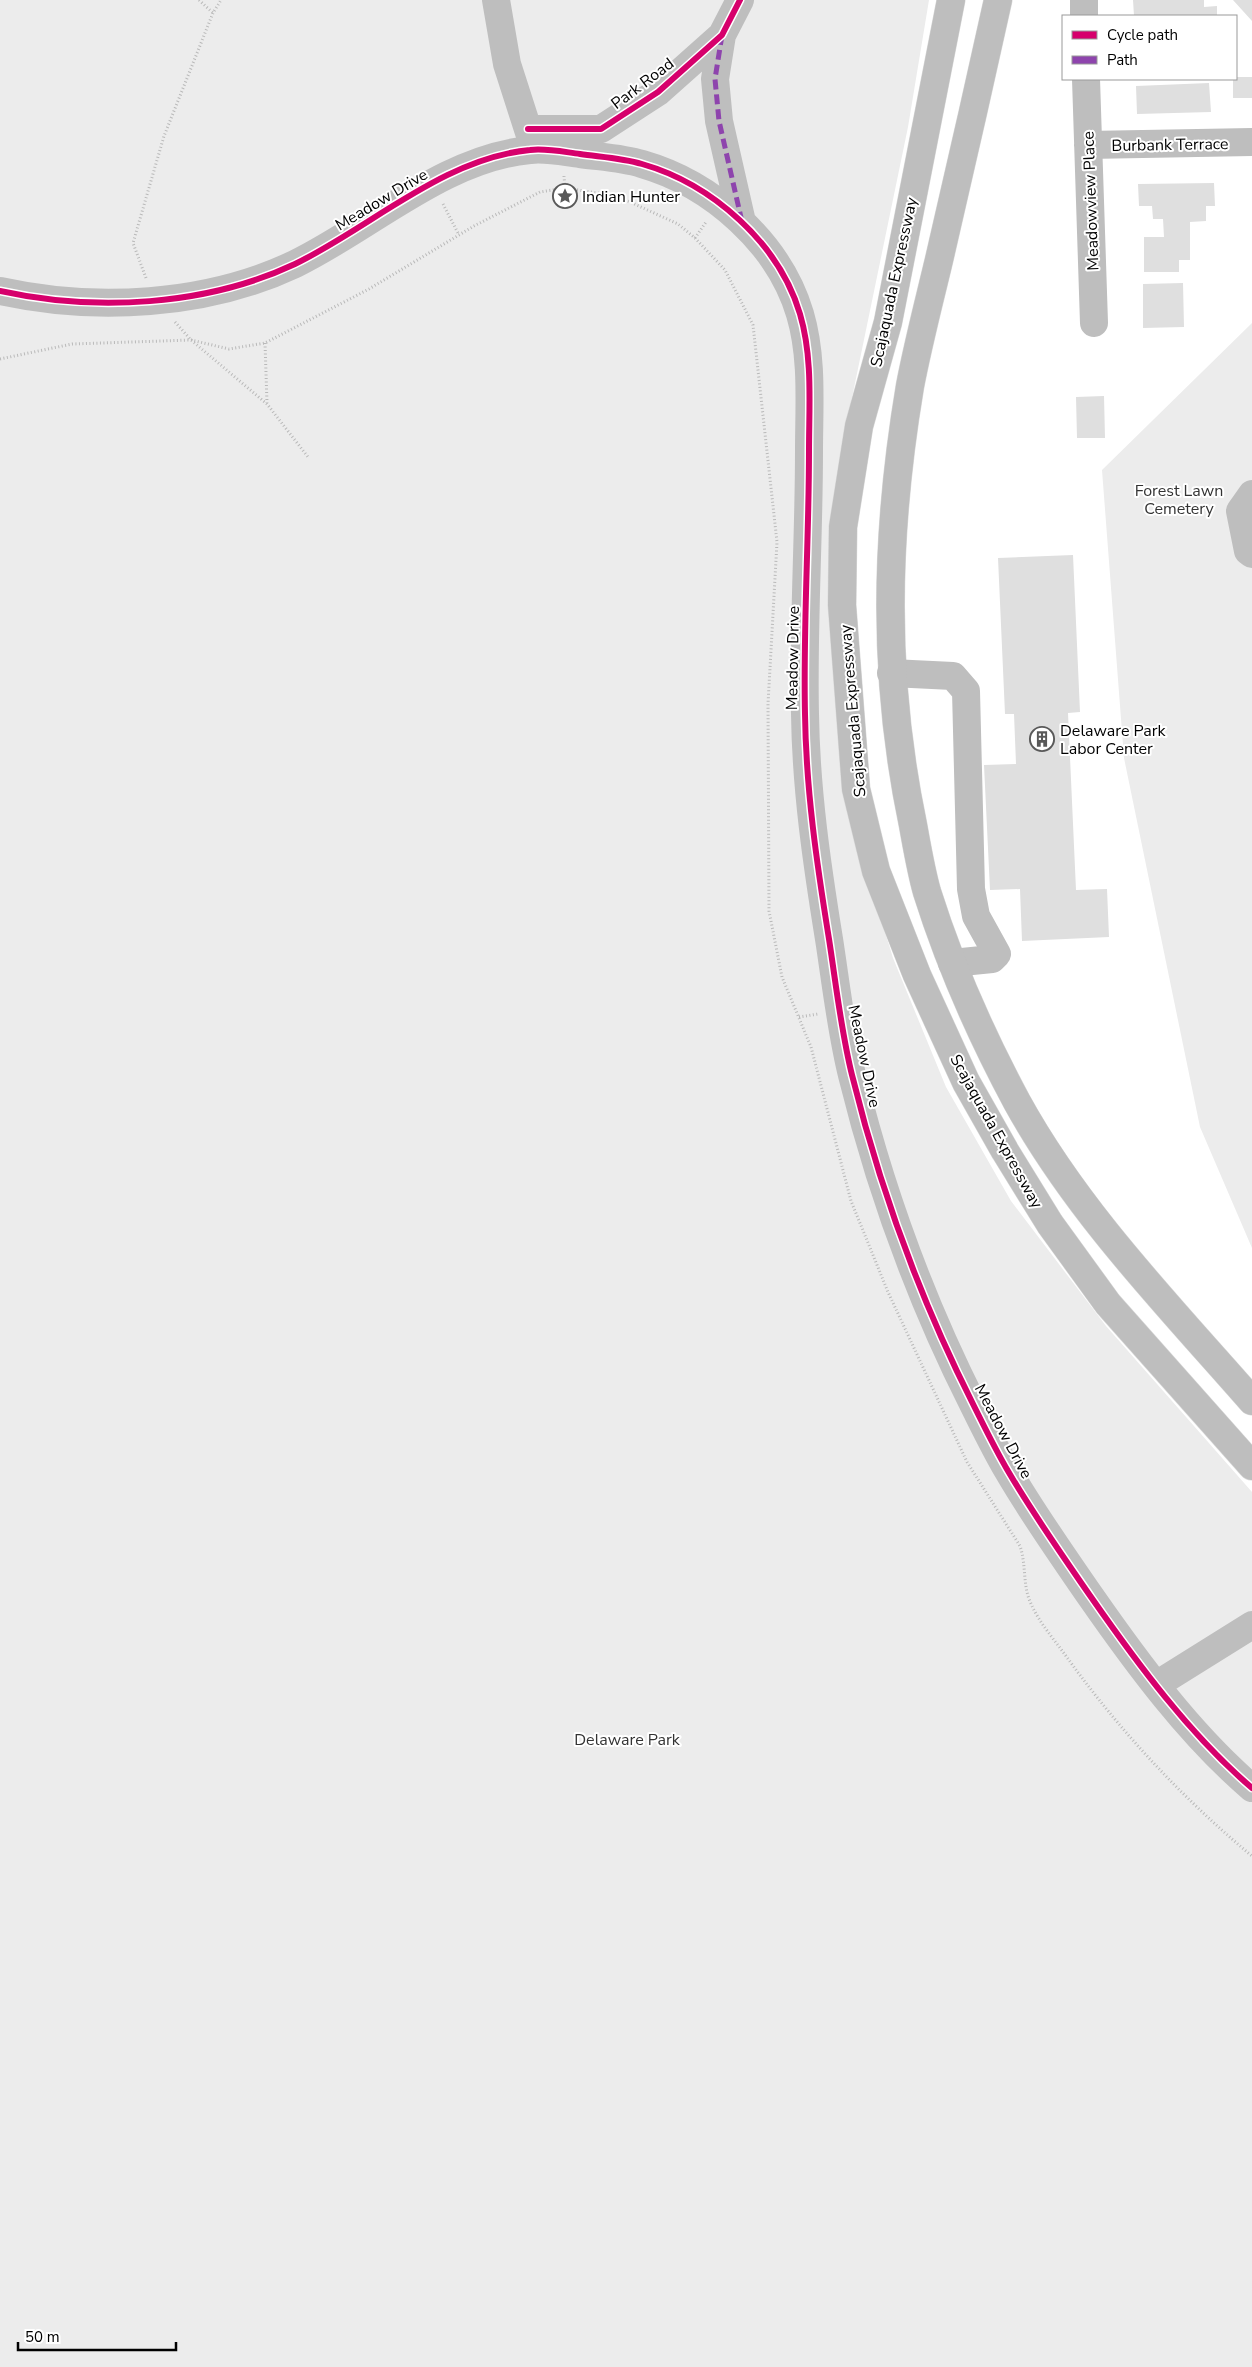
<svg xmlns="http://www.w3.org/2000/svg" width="1252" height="2367" font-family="'Nunito Sans',sans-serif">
  <rect width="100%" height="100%" fill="#fff"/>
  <path fill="#ececec" d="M0 0H929L908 127 848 417 837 491 869 879 893 958 946 1087 1011 1201 1106 1326 1252 1492V2367H0Z
    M1252 323V1248L1200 1127 1124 758 1102 470Z"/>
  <path fill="#dfdfdf" d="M1133 0H1204V7L1217 6V16H1134Z
    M1233 0H1252V21Z
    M1236 77H1252V98H1233V79H1236Z
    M1209 83 1211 112 1137 114 1136 86Z
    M1214 183 1215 206H1206V221L1190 222V260H1179V272H1144V237H1164L1163 219H1153L1152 206H1139L1138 184Z
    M1183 283 1184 327 1143 328V284Z
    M1104 396 1105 438H1077L1076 397Z
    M1073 555 1080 712 1068 713 1076 890 1107 889 1109 937 1022 941 1020 889 990 890 984 765 1016 764 1014 714H1005L998 558Z"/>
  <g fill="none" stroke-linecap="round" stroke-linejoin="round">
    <defs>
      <path id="highway" d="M951 0 888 322 859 426 843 527 842 605 856 789 876 871 917 975 966 1082 1005 1151 1050 1224 1108 1304 1252 1466
        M998 0C979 87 959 173 939 260 929 302 918 344 910 386 885 535 882 677 913 825 917 847 921 871 927 892 950 965 981 1035 1017 1102 1078 1213 1169 1306 1252 1401"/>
    </defs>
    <use href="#highway" stroke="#dbdbdb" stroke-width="29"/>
    <path stroke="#b9b9b9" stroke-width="3" stroke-dasharray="1 2.5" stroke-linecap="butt" d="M199 0 213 13
      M564 176 565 188
      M443 204 459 235
      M695 238 706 222
      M146 278 133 243 164 136 213 13 221 0
      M175 322 191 340 267 404 308 457
      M265 343 267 403
      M0 359 72 344 191 340 229 349 265 343 369 289 474 226 540 192 565 188 617 196 678 224 695 238 725 270 753 325 777 542 768 704 769 911 782 977 811 1047 851 1201 888 1292 967 1462 1020 1546C1026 1564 1023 1582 1029 1599 1037 1620 1053 1638 1066 1656 1119 1730 1182 1798 1252 1856
      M799 1017 818 1014"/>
    <path stroke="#bebebe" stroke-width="28" d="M496 0 507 64 533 145
      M1084 0V16
      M722 35 715 79 719 121 742 222
      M1086 79 1094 323
      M528 129H601L658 92 722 35 740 0
      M1088 145 1252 142
      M0 291C95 312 206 306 295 264 371 227 444 158 530 150 546 148 564 152 580 154 601 157 622 158 642 164 712 184 779 243 800 314 813 358 809 405 809 451 809 539 803 627 805 714 806 790 817 865 829 939 836 984 841 1031 852 1075 880 1189 920 1299 973 1404 984 1426 995 1449 1008 1471 1033 1514 1062 1555 1091 1597 1137 1663 1190 1735 1252 1788
      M1252 494 1240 511 1248 551 1252 554
      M891 673 953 676 966 691 971 889 976 916 997 954 992 959 952 963
      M1156 1685 1252 1625"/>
    <use href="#highway" stroke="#bebebe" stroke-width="28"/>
    <path stroke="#8e44ad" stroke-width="5" stroke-dasharray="10 5" stroke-linecap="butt" d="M722 35 715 79 719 121 742 222"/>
    <defs>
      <path id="cycleway" d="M528 129H601L658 92 722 35 740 0
        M0 291C95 312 206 306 295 264 371 227 444 158 530 150 546 148 564 152 580 154 601 157 622 158 642 164 712 184 779 243 800 314 813 358 809 405 809 451 809 539 803 627 805 714 806 790 817 865 829 939 836 984 841 1031 852 1075 880 1189 920 1299 973 1404 984 1426 995 1449 1008 1471 1033 1514 1062 1555 1091 1597 1137 1663 1190 1735 1252 1788"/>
    </defs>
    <use href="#cycleway" stroke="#fff" stroke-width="9"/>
    <use href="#cycleway" stroke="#d6006c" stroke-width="6"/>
  </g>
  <defs>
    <symbol id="sight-ring" viewBox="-11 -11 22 22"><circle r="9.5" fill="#fff" stroke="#595959" stroke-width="1.5"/><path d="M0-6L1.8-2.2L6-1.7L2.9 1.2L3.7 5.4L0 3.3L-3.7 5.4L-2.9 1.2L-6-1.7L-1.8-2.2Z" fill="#595959"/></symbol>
    <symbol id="building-ring" viewBox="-11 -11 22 22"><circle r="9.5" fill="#fff" stroke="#595959" stroke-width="1.5"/><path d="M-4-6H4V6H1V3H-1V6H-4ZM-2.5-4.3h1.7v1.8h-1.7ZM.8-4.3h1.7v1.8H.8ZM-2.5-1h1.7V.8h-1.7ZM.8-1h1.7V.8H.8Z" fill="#595959"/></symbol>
  </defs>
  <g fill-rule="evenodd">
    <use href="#sight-ring" x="551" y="182" width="28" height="28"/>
    <use href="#building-ring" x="1028" y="725" width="28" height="28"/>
  </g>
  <g text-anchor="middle" stroke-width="4" stroke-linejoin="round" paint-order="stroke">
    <g font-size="16" fill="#000" stroke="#fff">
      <text transform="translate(642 83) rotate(-37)" y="6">Park Road</text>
      <text transform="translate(1170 144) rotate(-1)" y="6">Burbank Terrace</text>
      <text transform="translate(381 199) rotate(-31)" y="6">Meadow Drive</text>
      <text transform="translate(1090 201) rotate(-92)" y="6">Meadowview Place</text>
      <text transform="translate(893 282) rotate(-78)" y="6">Scajaquada Expressway</text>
      <text transform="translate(792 658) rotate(-89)" y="6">Meadow Drive</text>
      <text transform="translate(852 711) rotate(-95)" y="6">Scajaquada Expressway</text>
      <text transform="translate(865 1056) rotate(78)" y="6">Meadow Drive</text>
      <text transform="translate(997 1131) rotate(61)" y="6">Scajaquada Expressway</text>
      <text transform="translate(1004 1431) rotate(62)" y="6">Meadow Drive</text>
    </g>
    <g font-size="16" fill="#000" stroke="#fff" text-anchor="start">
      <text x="582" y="202">Indian Hunter</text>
      <text x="1060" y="736">Delaware Park<tspan x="1060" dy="18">Labor Center</tspan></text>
    </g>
    <g font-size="16" fill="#333" stroke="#fff">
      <text x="1179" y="496">Forest Lawn<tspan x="1179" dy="18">Cemetery</tspan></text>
      <text x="627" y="1745">Delaware Park</text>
    </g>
  </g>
  <rect x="1062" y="15" width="175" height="65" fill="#ffffff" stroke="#999999"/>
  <rect x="1072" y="31" width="25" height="8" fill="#d6006c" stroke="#999999"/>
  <text x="1107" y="40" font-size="15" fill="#000000">Cycle path</text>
  <rect x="1072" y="56" width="25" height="8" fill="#8e44ad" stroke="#999999"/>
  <text x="1107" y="65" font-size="15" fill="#000000">Path</text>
  <path d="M18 2342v8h158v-8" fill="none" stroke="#000000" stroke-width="2.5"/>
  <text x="25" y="2342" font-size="15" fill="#000000" stroke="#ffffff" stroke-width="4" paint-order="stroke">50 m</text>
</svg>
